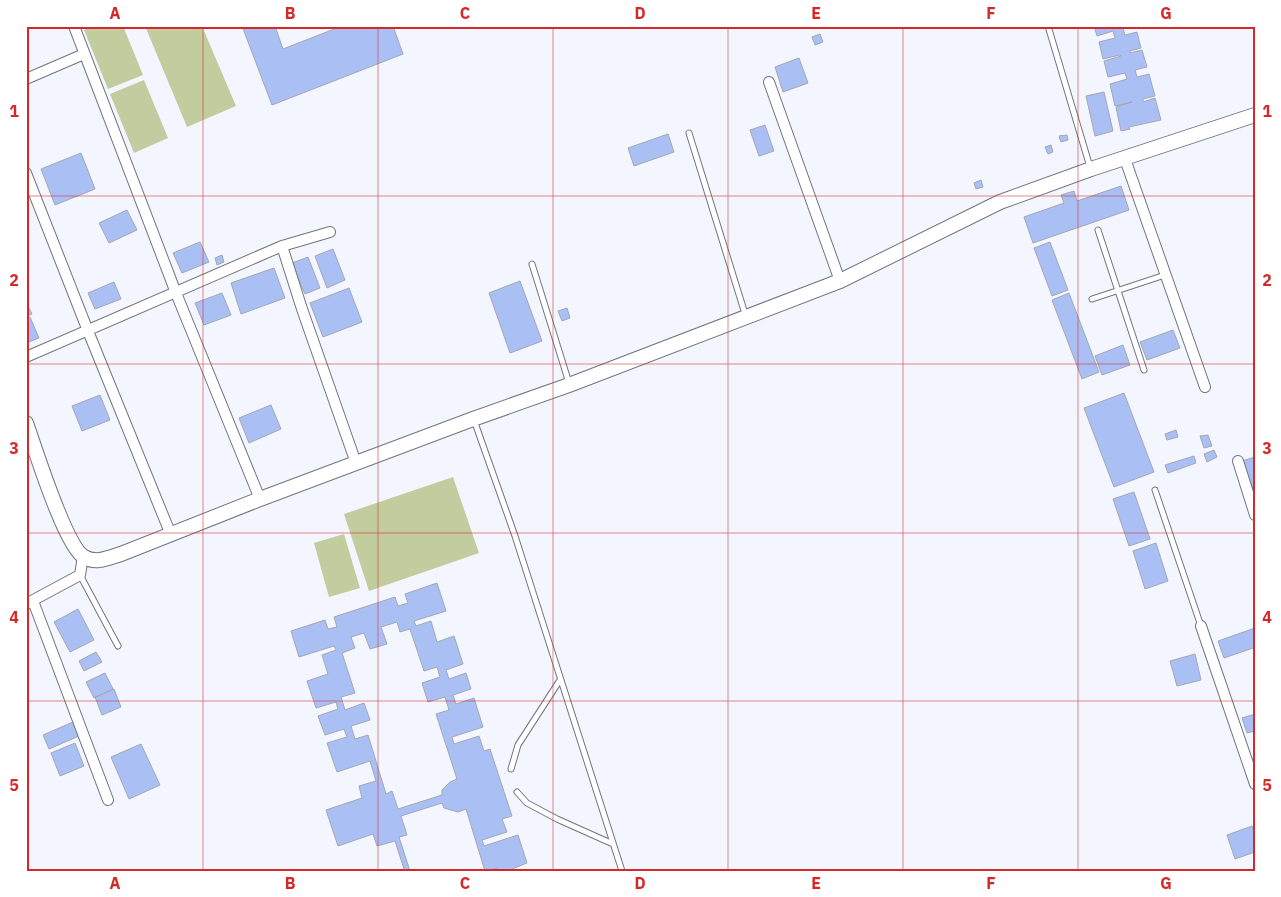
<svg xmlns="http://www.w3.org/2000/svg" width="1281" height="897" font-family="'IBM Plex Sans',sans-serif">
  <rect width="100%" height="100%" fill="#f3f6ff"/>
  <path fill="#c1cd9e" d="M93 26H123L143 75 108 89 84 30Z
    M145 26H202L236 106 187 127Z
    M144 80 168 138 134 153 110 94Z
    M453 477 479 553 369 591 344 514Z
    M344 534 360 588 329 597 314 543Z"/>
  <path fill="#aabff4" stroke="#a3a7b1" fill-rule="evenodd" d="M242 26H275L283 49 342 26H393L403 54 272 105Z
    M1094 26H1122L1125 35 1137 32 1141 48 1130 51V53L1142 50 1147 67 1135 70 1137 77 1149 74 1155 96 1143 99V102L1155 98 1161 120 1129 127 1130 129 1121 131 1116 107 1132 102 1115 106 1110 84 1127 79 1125 73 1108 77 1104 61 1121 56 1120 55 1103 59 1099 42 1115 38 1113 31 1097 36Z
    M820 34 823 42 815 45 812 37Z
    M799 58 808 83 783 92 775 67Z
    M1104 92 1113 131 1095 136 1086 96Z
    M765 125 774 151 759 156 750 130Z
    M668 134 674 152 634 166 628 148Z
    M1067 135 1068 140 1061 142 1059 136Z
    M1051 145 1053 152 1048 154 1045 147Z
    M81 153 95 189 55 205 41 169Z
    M981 180 983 187 976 189 974 183Z
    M1121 186 1129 210 1033 243 1024 217 1064 203 1061 195 1074 191 1077 201Z
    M127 210 137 230 109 243 99 223Z
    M200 242 209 262 182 273 173 253Z
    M1050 242 1068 290 1052 296 1034 248Z
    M333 249 345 280 327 288 315 256Z
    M222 255 224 262 217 265 215 258Z
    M308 257 320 288 305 294 292 263Z
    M274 268 285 298 241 314 231 283Z
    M520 281 542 341 510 353 489 293Z
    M114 282 121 299 95 309 88 293Z
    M349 288 362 322 323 337 310 303Z
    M222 293 231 315 204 325 195 303Z
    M1069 293 1099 372 1082 379 1052 300Z
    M26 302 32 314 26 316Z
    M567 308 570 318 562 321 558 311Z
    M30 317 39 338 26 343V319Z
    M1173 330 1180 348 1147 360 1140 342Z
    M1123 345 1130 365 1102 375 1095 356Z
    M1124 393 1154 472 1114 487 1084 408Z
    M100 395 110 420 82 431 72 406Z
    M271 405 281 429 249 443 239 418Z
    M1176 430 1178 437 1167 440 1165 434Z
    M1208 435 1212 446 1204 448 1200 436Z
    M1214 450 1217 457 1207 462 1204 454Z
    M1194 456 1196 463 1168 473 1165 465Z
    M1255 457V494L1242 461Z
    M1134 492 1150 539 1129 546 1113 499Z
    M1156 543 1168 581 1145 589 1133 551Z
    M437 583 446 611 414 621 416 626 431 621 437 642 454 636 463 664 446 670 449 679 466 673 471 689 453 695 456 704 474 698 483 727 452 737 454 744 479 736 484 751 490 749 512 816 502 819 507 832 482 840 484 846 518 835 527 863 507 871H498V868L485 871 466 809 458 812 444 808 442 803 401 816 407 835 399 837 410 871H399L404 869 395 841 377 846 373 834 338 846 326 810 362 798 359 786 376 781 370 761 337 772 327 743 347 737 344 729 325 735 318 716 338 709 336 702 316 708 307 681 328 674 322 655 336 650 334 646 299 657 291 631 325 620 328 629 337 627 334 617 395 597 398 606 408 603 405 594ZM397 622 400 632 410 629 424 671 437 667 440 677 422 683 428 702 445 697 449 710 436 714 457 779 450 782 442 790V795L398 809 392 791 386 794 368 735 355 739 351 726 370 720 364 703 345 710 341 697 355 693 342 653 355 648 351 637 364 633 370 649 387 644 381 627Z
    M78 609 94 640 70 652 54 622Z
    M1255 628V653L1253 648 1224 658 1218 641Z
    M96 652 102 662 84 671 79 661Z
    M1195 654 1201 680 1177 686 1170 661Z
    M105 673 113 689 94 698 86 682Z
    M114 689 121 707 102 715 95 697Z
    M1255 714V731L1247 733 1242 718Z
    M73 722 79 736 49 749 43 735Z
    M75 743 84 766 60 776 51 753Z
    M141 744 160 785 129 799 111 757Z
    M1252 826 1255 836V852L1235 859 1227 835Z"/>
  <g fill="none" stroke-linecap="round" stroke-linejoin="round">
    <defs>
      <path id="service" d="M1048 26 1090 167
        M689 133 746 317
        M1098 230 1144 370
        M532 264 569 383
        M1092 299 1165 275
        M474 420 515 536 622 871
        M1155 490 1201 626
        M80 575 118 646
        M511 769 518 745 560 680
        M517 792 527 803 557 819 613 844"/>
      <path id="minor" d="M74 26 176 293 260 499
        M26 79 84 54
        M769 82 840 281
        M1125 159 1205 387
        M26 173 88 331 171 535
        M282 246 302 309 356 463
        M26 357 282 246 330 232
        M1238 461 1255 515
        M33 601 108 800
        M26 604 80 575 83 556
        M1201 626 1255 784"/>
      <path id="tertiary" d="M26 423C35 448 65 546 84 557 96 564 108 558 121 554L260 499 473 419 569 385 840 281 1000 202 1091 169 1255 115"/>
    </defs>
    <use href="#service" stroke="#71757e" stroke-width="7"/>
    <use href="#minor" stroke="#71757e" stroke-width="12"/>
    <use href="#tertiary" stroke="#71757e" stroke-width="16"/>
    <use href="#service" stroke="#fff" stroke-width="5"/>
    <use href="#minor" stroke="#fff" stroke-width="10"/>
    <use href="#tertiary" stroke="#fff" stroke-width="14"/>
  </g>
  <path fill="none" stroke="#d62828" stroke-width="1" stroke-opacity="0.55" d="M203 26V871M378 26V871M553 26V871M728 26V871M903 26V871M1078 26V871M26 196H1255M26 364H1255M26 533H1255M26 701H1255"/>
  <rect width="1281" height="897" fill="none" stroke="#ffffff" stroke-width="55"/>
  <rect x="28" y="28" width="1226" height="842" fill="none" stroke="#d62828" stroke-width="2"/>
  <g font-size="16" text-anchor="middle" font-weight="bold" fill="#d62828">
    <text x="115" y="19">A</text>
    <text x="290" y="19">B</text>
    <text x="465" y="19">C</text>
    <text x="640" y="19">D</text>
    <text x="816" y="19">E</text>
    <text x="991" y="19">F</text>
    <text x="1166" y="19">G</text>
    <text x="14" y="117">1</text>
    <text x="1267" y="117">1</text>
    <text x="14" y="286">2</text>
    <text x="1267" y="286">2</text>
    <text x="14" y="454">3</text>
    <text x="1267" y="454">3</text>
    <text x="14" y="623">4</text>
    <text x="1267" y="623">4</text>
    <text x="14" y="791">5</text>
    <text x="1267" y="791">5</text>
    <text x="115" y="889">A</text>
    <text x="290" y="889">B</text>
    <text x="465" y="889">C</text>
    <text x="640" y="889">D</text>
    <text x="816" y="889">E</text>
    <text x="991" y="889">F</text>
    <text x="1166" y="889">G</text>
  </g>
</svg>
